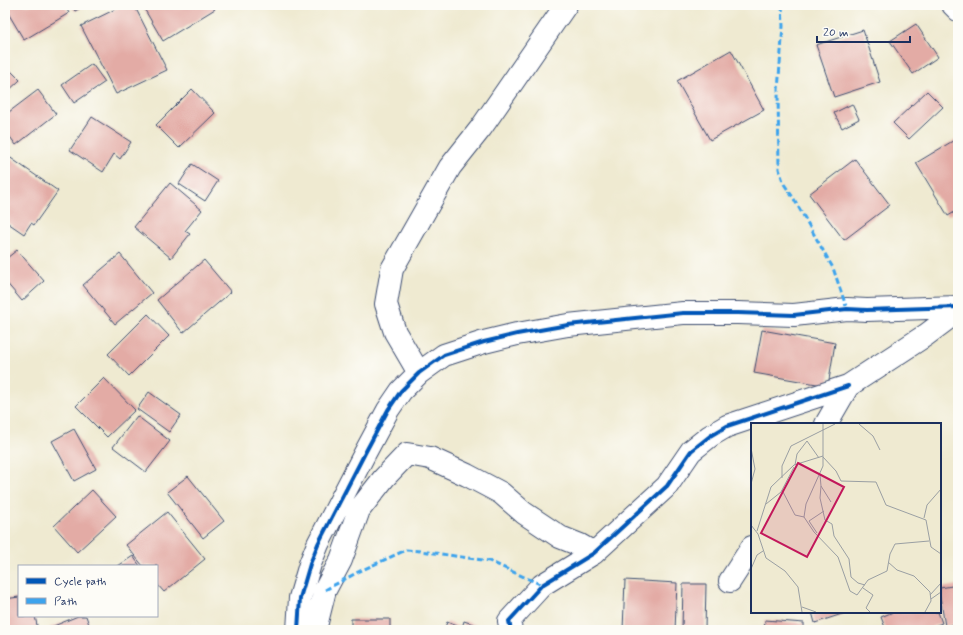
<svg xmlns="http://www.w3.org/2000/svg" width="963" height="635" font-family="Mynerve,sans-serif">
  <rect width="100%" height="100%" fill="#fdfcf7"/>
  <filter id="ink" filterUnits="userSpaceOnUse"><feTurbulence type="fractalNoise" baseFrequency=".025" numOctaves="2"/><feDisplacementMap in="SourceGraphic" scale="8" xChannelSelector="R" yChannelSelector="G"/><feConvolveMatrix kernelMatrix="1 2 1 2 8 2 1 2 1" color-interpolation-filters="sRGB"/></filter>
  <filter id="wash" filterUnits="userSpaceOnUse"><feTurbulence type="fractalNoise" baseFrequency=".012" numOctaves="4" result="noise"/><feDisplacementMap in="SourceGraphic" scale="16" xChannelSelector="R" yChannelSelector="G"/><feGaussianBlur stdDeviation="0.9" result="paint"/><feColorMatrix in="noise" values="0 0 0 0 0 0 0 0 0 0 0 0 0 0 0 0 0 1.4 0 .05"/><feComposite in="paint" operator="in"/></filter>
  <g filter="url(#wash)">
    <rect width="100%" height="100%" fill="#efead1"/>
    <g id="blocks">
      <path fill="#e3aba5" d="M5 5H64L69 13 24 40 5 8Z
        M71 5H86L75 11Z
        M124 5H134L167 70 116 94 81 26Z
        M142 5H213L215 9 163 41Z
        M916 24 938 57 913 74 890 41Z
        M863 30 880 82 834 97 816 45Z
        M731 50 764 110 710 140 677 81Z
        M92 64 105 82 74 103 62 85Z
        M5 65 20 80 5 94Z
        M192 89 215 113 179 148 156 125Z
        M38 90 56 114 16 145 5 130V115Z
        M927 91 943 107 909 139 893 123Z
        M852 104 859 119 842 128 834 113Z
        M92 117 131 142 120 159 114 154 103 172 70 150Z
        M956 139 958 142V210L948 216 916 163Z
        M5 154 58 191 34 225 31 223 24 234 5 221Z
        M855 159 890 205 844 240 809 194Z
        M192 164 218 181 205 201 179 184Z
        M170 183 202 210 185 231 190 234 171 258 134 227Z
        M17 250 44 281 22 301 5 281V256L7 258Z
        M120 254 152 293 115 324 83 285Z
        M204 260 231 292 183 333 157 300Z
        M148 314 169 336 129 376 108 354Z
        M762 330 835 343 828 386 754 373Z
        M104 378 135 410 107 437 76 406Z
        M149 392 181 415 169 432 137 409Z
        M137 416 170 441 146 472 113 447Z
        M74 429 96 469 74 481 52 441Z
        M188 476 224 521 203 538 167 492Z
        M92 490 116 516 77 552 54 526Z
        M167 512 205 559 164 592 157 584V566H143L126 545Z
        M133 556 140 566H118Z
        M625 580 677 583 675 630H623Z
        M683 584H706L705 630H682Z
        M958 585V624L945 626 940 596V588Z
        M19 597V616H35L38 630H5V599Z
        M812 612H848L815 623Z
        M893 612H938L942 623 924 630H886L881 617Z
        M78 616H86L91 630H49V628Z
        M351 619H390V630H351Z
        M765 620 804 623V630H764Z
        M464 621 491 630H444L447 622 462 628Z"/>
    </g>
  </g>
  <g filter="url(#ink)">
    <use href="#blocks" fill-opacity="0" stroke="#3b4b6f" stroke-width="1"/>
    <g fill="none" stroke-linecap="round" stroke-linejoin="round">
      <defs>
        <path id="minor" d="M953 5 958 10
          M419 373 395 332 386 304 392 269 450 167 481 128 566 5
          M826 424 848 386 926 335 958 311
          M730 581 752 547
          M298 630 300 598 310 564 318 544 365 453 388 410 401 391 419 373 444 355 484 342 517 334 568 325 683 313H738L794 315 847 309 867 310 958 307
          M315 630 325 590 341 560 359 510 384 478 407 454 430 458 467 475 501 493 524 513 560 537 580 545 594 553
          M511 630 509 621 542 585 594 553 667 486 691 451 710 436 727 426 848 386"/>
      </defs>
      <use href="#minor" stroke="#3b4b6f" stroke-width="24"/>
      <use href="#minor" stroke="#fff" stroke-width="22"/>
      <path stroke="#3da3ed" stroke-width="3" stroke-dasharray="6 3" stroke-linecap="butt" d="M782 5 783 26 778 90 779 169 784 184 794 199 833 268 847 309
        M325 590 358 572 406 550 421 551 489 561 542 585"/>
      <defs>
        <path id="cycleway" d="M298 630 300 598 310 564 318 544 365 453 388 410 401 391 419 373 444 355 484 342 517 334 568 325 683 313H738L794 315 847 309 867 310 958 307
          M511 630 509 621 542 585 594 553 667 486 691 451 710 436 727 426 848 386"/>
      </defs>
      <use href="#cycleway" stroke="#fdfcf7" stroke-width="6"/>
      <use href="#cycleway" stroke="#0057b8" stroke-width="4"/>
    </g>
  </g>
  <g transform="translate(751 423)">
    <rect width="190" height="190" fill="#efead1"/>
    <path fill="none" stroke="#9a9fa3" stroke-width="1" d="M72 1V43L55 81 53 94 63 109 87 134 99 168 106 172 117 157 136 148 139 131 144 121 178 118M108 1 122 13 129 27M56 18 68 35M0 25 4 46 0 61M72 34 85 48 90 58 125 59 135 82 175 97 180 124 190 131M44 42 46 31 56 18M69 52 70 63 80 79M31 55V43L40 23 84 1M70 63 69 75 74 97 81 101 83 113 98 136 100 154 107 160 114 162M31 67 44 92 53 94M15 81 30 69 43 44M173 95 176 82 190 66M0 102 7 111 15 135 34 148 47 164 51 189M6 108 20 64 43 42 72 33M66 110 58 98 73 88M137 139 146 147 163 153 179 169 180 178 174 189M0 146 6 132 12 128M112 165 122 172 115 185 119 189M179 172 190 160M180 176 190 169M51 184 65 189"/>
    <path fill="#c2185b" fill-opacity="0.15" stroke="#c2185b" stroke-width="2" d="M47 40 93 64 56 134 10 110Z"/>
    <rect width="190" height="190" fill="none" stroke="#1b2f5e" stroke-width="2"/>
  </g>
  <rect width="963" height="635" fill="none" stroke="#fdfcf7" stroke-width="20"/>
  <rect x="18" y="565" width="140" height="52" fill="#fdfcf7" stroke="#a3aaba"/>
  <rect x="26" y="578" width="20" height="6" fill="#0057b8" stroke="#a3aaba"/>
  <text x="54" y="585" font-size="12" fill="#1b2f5e">Cycle path</text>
  <rect x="26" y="598" width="20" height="6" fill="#3da3ed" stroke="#a3aaba"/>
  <text x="54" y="605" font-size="12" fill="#1b2f5e">Path</text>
  <path d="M817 36v6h93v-6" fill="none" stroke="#1b2f5e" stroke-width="2"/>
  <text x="823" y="36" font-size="12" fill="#1b2f5e" stroke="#fdfcf7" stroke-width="3" paint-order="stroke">20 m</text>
</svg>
